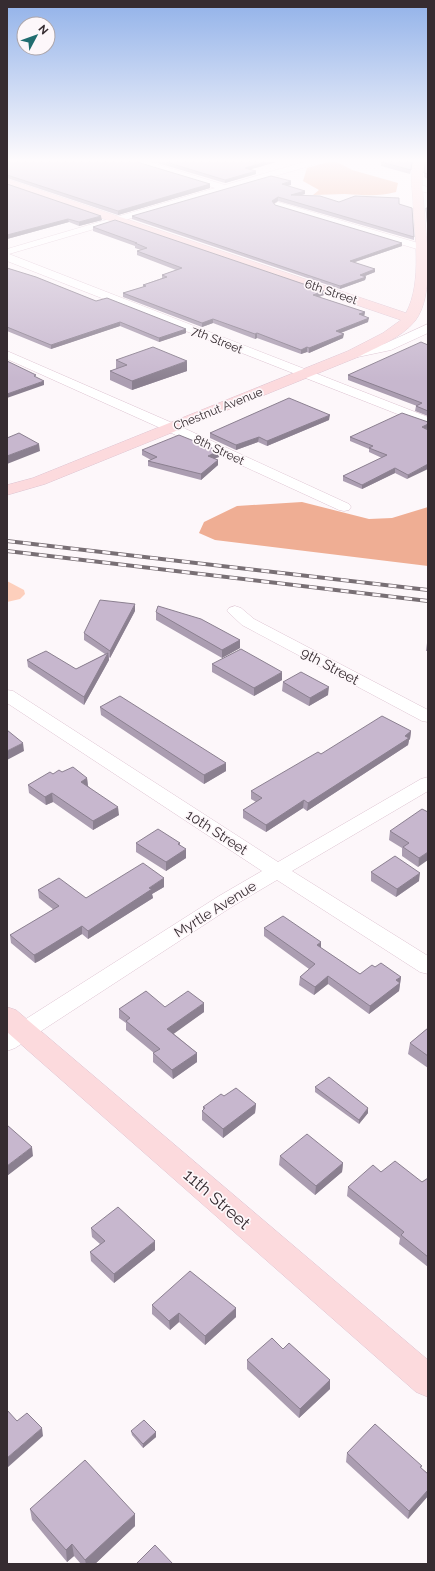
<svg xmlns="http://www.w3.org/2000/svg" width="435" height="1571" font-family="Raleway,sans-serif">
  <rect width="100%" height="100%" fill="#fdf7fa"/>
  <path fill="#fdcfbc" d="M7 581 24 590 25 594 20 599 7 602Z"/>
  <path fill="#efae94" d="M328 162H337L352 170 398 183 396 192C378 197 364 195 345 194 335 194 324 195 313 195L319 190 303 181 307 168Z
    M302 502 369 519 392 518 428 507V566L215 540 199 533 204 522 237 506Z"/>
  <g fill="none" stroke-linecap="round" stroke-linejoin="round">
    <defs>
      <path id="street" d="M137 162H150L225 185 304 162H317L316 164 9 254 428 417V426L7 261V249L215 188 138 164Z
        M417 184 428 187V193L414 189 412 187Z
        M278 202 425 245 426 247 425 249H417L275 207 273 205Z
        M428 324V333L391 350 353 358 349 357 347 354 349 351 384 344Z
        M7 351 177 425 349 504 351 507 349 510 344 511 339 510 167 431 7 359Z
        M235 606 241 608 254 619 428 710V722L422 721 242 625 227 611 229 608Z
        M7 690 13 691 278 862 421 779 428 777V791L292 871 428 956V974L420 972 277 880 233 906 15 1048 7 1051V1031L219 896 262 871 7 703Z"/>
      <path id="secondary" d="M414 162H424C420 177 423 193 424 208 426 240 435 295 415 321 401 338 377 347 358 357L45 484 7 495V485L33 478 348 351 383 333 401 320 7 186V179L406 313C423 282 414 233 413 199 412 186 410 174 414 162Z
        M7 1007 16 1010 428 1360V1397L416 1392 7 1032Z"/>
    </defs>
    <use href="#street" stroke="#ddc3d1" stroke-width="1"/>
    <use href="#secondary" stroke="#ddc3d1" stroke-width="1"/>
    <use href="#street" fill="#fff" fill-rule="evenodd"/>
    <use href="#secondary" fill="#fcdadd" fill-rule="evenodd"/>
    <defs>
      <path id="rail" d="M7 541 428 590
        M7 551 428 601"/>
    </defs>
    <use href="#rail" stroke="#786f74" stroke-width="4"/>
    <use href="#rail" stroke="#fdf7fa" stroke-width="2.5" stroke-dasharray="8" stroke-linecap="butt"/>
  </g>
  <path fill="#ab9db1" d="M7 162 210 184V188L118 215 7 178Z
    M154 162H276L251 169 256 174 225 183Z
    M381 162H413L410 174 381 166Z
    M425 162H428V179L424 177Z
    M7 184 102 220 79 226 69 222 7 239Z
    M291 185 288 186 305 191V194L301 195 339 202 399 204 414 237V240L278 201 273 204 275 205 402 246 355 262 375 272 365 276 366 277 365 280 340 289 132 219V216Z
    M426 208H428V234L426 211Z
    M93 227 324 291V295L319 297 365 312 364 316 368 322 341 333 343 338 309 353 307 352 301 354 257 338 255 339 213 323 202 327 123 297V293L143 287V285L162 278V275L176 270 137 255V251L141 250 135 248V246L93 231Z
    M7 268 96 301 186 333 159 342 120 326 51 349 7 331Z
    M428 345V416L415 411 416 406H417L348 380V375Z
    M116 360 187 371 132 390 110 380V371L116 369Z
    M329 420 267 446 258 442 236 450 210 438V433Z
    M428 422V428L426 429 407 479 395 473 362 489 343 481V476L382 458 369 452V449L350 441V437Z
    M142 450 219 457 215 458 218 465 201 480 148 466V461L151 460 142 455Z
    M135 611 110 658 109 657V660L84 705 28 667 27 660 76 669 105 654 84 640V633Z
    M156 612 240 640V648L222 658 156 620Z
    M428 641V651H426L427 643Z
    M212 664 282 680 254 696 212 672Z
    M283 682 328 695 309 706 282 691Z
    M100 707 226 771 204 784 101 715Z
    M411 731 410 739 409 740 408 745 307 811 303 808 266 832 243 818V810L256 802 251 799V791L321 754Z
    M62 772 87 778 88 786 119 815 93 830 53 802 46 805 29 793 28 785 53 774Z
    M428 812 418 867 402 856V848L389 840 390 831Z
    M136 843H180V846L186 858 166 871 136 852Z
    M371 872 419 881 396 897 371 881Z
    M164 887 152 894 153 898 88 939 82 934 39 961 35 963 11 943 10 935 54 910 39 898 38 890 86 898Z
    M264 928 321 948 360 974 375 967 401 977 399 991 369 1014 328 984 314 995 299 985 300 977 309 969 264 936Z
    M165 1007 204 1012 173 1033 197 1053V1062L173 1079 153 1062V1053H154L126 1030V1023L119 1018V1009Z
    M428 1028V1068L408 1054 410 1043Z
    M315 1087 368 1113 359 1124 315 1092Z
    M224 1096 256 1104 255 1113 223 1138 202 1120V1111L203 1110V1107Z
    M280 1156 343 1163 342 1172 315 1195 279 1165Z
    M381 1172 422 1182 428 1178V1267L399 1244 400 1238 347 1196 348 1187Z
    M91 1228 155 1250 114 1283 91 1261 90 1252 100 1244 92 1237Z
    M428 1295V1305L427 1304Z
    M152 1305 236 1308V1317L205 1345 179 1322 170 1330 152 1314Z
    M283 1349 330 1389 299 1418 247 1369V1360Z
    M131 1431 156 1432V1437L143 1448 132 1435Z
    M347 1453 422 1466 421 1468 428 1474V1496L408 1519 346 1462Z
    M30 1509 135 1526 95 1564H81L74 1556 67 1562 32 1520Z"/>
  <path fill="#8b8090" d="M264 162H276L245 171V168Z
    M256 171V174L225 183V180Z
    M291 181V185L282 187V184Z
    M210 184V188L118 215V211Z
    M305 191V194L291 198V195Z
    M278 197V201L272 205V201Z
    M101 216 102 220 79 226V222Z
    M68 219 69 222 7 239V235Z
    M402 243V246L349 264 350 261Z
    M375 269V272L360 278V275Z
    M366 277 365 280 340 289V286Z
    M324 291V295L313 299V295Z
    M365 312 364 317 359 314Z
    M369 318 368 322 335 335 336 331Z
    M213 319V323L202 327V323Z
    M120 322V326L51 349V345Z
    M186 329V333L159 342V338Z
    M257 333V338L255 339V334Z
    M344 334 343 338 309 353V348Z
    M307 347V352L301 354V350Z
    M187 361V371L132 390V381Z
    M44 381V385L7 398V394Z
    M330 415 329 420 267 446V441Z
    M428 424V428L421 432 422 427Z
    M259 437 258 442 236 450V445Z
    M39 444 40 451 7 464V456Z
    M219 451V457L208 461V456Z
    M218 460V465L201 480V474Z
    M428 464V469L407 479 408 475Z
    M395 468V473L362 489V485Z
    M135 604V611L110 658V651Z
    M240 640V648L222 658V650Z
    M108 653 109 660 84 705V697Z
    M282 672V680L254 696V688Z
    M329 687 328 695 309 706 310 698Z
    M411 731 410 739 409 740 408 745 307 811 308 803Z
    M23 743 24 751 7 760V751Z
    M226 763V771L204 784V775Z
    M87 778 88 787 81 782Z
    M52 793 53 802 46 805 45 797Z
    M304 800 303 808 266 832V825Z
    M118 807 119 815 93 830V821Z
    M186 849V858L166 871V862Z
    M428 852V860L418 867 419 858Z
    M420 873 419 881 396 897 397 889Z
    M164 878V887L152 894 153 898 88 939V931L149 888Z
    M82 926V934L39 961 35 963 34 955Z
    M321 942V950L317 945Z
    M328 976V984L314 995 315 987Z
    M401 977 399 991 369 1014 370 1006 396 980Z
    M204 1003V1012L168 1038 167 1029Z
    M197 1053V1062L173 1079 172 1070Z
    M256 1104 255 1113 223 1138V1129Z
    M368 1108V1113L359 1124V1120Z
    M32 1147 33 1156 7 1176V1166Z
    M343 1163 342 1172 315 1195 316 1186Z
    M155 1241V1250L114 1283V1274Z
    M236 1308V1317L205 1345V1336Z
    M179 1313V1322L170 1330 169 1321Z
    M330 1380V1389L299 1418 300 1409Z
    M42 1428 43 1436 7 1468V1458Z
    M156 1432V1437L143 1448V1444Z
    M428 1490V1496L408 1519 409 1511Z
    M135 1514V1526L95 1564H86L85 1560Z
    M72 1544 74 1556 67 1562 66 1550Z"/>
  <path fill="#c7b7ce" stroke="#8b8090" d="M7 162H137L210 184 118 211 7 175Z
    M166 162H264L245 168 256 171 225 180Z
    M381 162H412L411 170Z
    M425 162H428V174L424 173Z
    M271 176 291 181 282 184 305 191 291 195 320 196 339 202 355 196 399 198V204L412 208 414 237 278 197 272 201 275 205 402 243 350 261 375 269 360 275 366 277 340 286 132 216Z
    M7 184 101 216 79 222 68 219 7 235Z
    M426 208H428V229Z
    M115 220 324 291 313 295 365 312 359 314 369 318 336 331 344 334 309 348 307 347 301 350 257 333 255 334 213 319 202 323 123 293 146 286 143 285 167 277 162 275 182 268 137 251 147 248 135 243H137L93 227Z
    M7 268 36 277 96 301 107 298 186 329 159 338 120 322 51 345 7 327Z
    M421 342 428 345V411L416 406 422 403 348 375Z
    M153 347 187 361 132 381 110 371 127 365 116 360Z
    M7 361 36 375 34 376 44 381 7 394Z
    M289 398 330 415 267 441 259 437 236 445 210 433Z
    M402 413 428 422V424L422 427 428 430V464L408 475 395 468 362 485 343 476 387 455 369 448 373 446 350 437Z
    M19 433 39 444 7 456V438Z
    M179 435 219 451 208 456 218 460 201 474 148 461 157 457 142 450Z
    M100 600 135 604 110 651 84 633Z
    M158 606 201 619 240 640 222 650 156 612Z
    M241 649 282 672 254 688 212 664Z
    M46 651 76 669 108 653 84 697 27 660Z
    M301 672 329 687 310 698 283 682Z
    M120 696 226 763 204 775 100 707Z
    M382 716 411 731 405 736 409 738 308 803 304 800 266 825 243 810 262 798 251 791 318 752 321 754Z
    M7 730 23 743 7 751Z
    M73 767 87 778 81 782 118 807 93 821 52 793 45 797 28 785 50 772 53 774 59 770 62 772Z
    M422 809 428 812V852L419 858 403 847 409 843 390 831Z
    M158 829 180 843 178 844 186 849 166 862 136 843Z
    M395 856 420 873 397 889 371 872Z
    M143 863 164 878 149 888 152 889 88 931 82 926 38 953 34 955 10 935 59 906 38 890 59 878 86 898Z
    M283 916 321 942 317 945 360 974 372 965 375 967 381 963 401 977 396 980 400 983 370 1006 328 976 315 987 300 977 315 964 264 928Z
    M146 991 165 1007 188 991 204 1003 167 1029 197 1053 172 1070 153 1053 160 1049 126 1021 130 1018 119 1009Z
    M428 1028V1056L410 1043Z
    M329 1077 368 1108 359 1120 315 1087Z
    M236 1088 256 1104 223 1129 202 1111 205 1108 203 1107 221 1094 224 1096Z
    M7 1125 32 1147 7 1166Z
    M307 1134 343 1163 316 1186 280 1156Z
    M395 1161 422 1182 428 1178V1257L401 1235 404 1232 348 1187 373 1165 381 1172Z
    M118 1207 155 1241 114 1274 90 1252 105 1241 91 1228Z
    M190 1271 236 1308 205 1336 179 1313 169 1321 152 1305Z
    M272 1338 283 1349 289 1343 330 1380 300 1409 247 1360Z
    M7 1410 17 1421 27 1413 42 1428 7 1458Z
    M144 1420 156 1432 143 1444 131 1431Z
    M375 1424 422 1466 420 1467 428 1474V1490L409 1511 347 1453Z
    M85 1460 135 1514 85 1560 72 1544 66 1550 30 1509Z
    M155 1545 173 1564H136Z"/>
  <linearGradient id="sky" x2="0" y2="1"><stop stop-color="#92b2e9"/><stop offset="0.42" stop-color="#fefbfd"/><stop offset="1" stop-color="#fefbfd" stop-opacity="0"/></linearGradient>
  <rect width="435" height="382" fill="url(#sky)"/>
  <g text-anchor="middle" stroke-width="3.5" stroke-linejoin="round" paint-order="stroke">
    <g font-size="12" fill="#362c31" stroke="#fdf7fa">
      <text transform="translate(331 292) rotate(19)" y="4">6th Street</text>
      <text transform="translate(217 340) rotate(22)" y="4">7th Street</text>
      <text transform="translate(218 409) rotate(-22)" y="4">Chestnut Avenue</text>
      <text transform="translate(219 450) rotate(25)" y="4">8th Street</text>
    </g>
    <g font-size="14" fill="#362c31" stroke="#fdf7fa">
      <text transform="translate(330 666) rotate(28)" y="5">9th Street</text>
      <text transform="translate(217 832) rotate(33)" y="5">10th Street</text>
      <text transform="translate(215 909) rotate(-32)" y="5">Myrtle Avenue</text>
    </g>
    <g font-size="17" fill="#362c31" stroke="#fdf7fa">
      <text transform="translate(217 1199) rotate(41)" y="6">11th Street</text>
    </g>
  </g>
  <rect width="435" height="1571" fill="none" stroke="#362c31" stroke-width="16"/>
  <g transform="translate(36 36) rotate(49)"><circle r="19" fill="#fdf7fa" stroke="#ada6aa"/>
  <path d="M0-3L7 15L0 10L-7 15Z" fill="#216d70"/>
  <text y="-6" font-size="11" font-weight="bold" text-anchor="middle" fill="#362c31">N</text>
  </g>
</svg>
